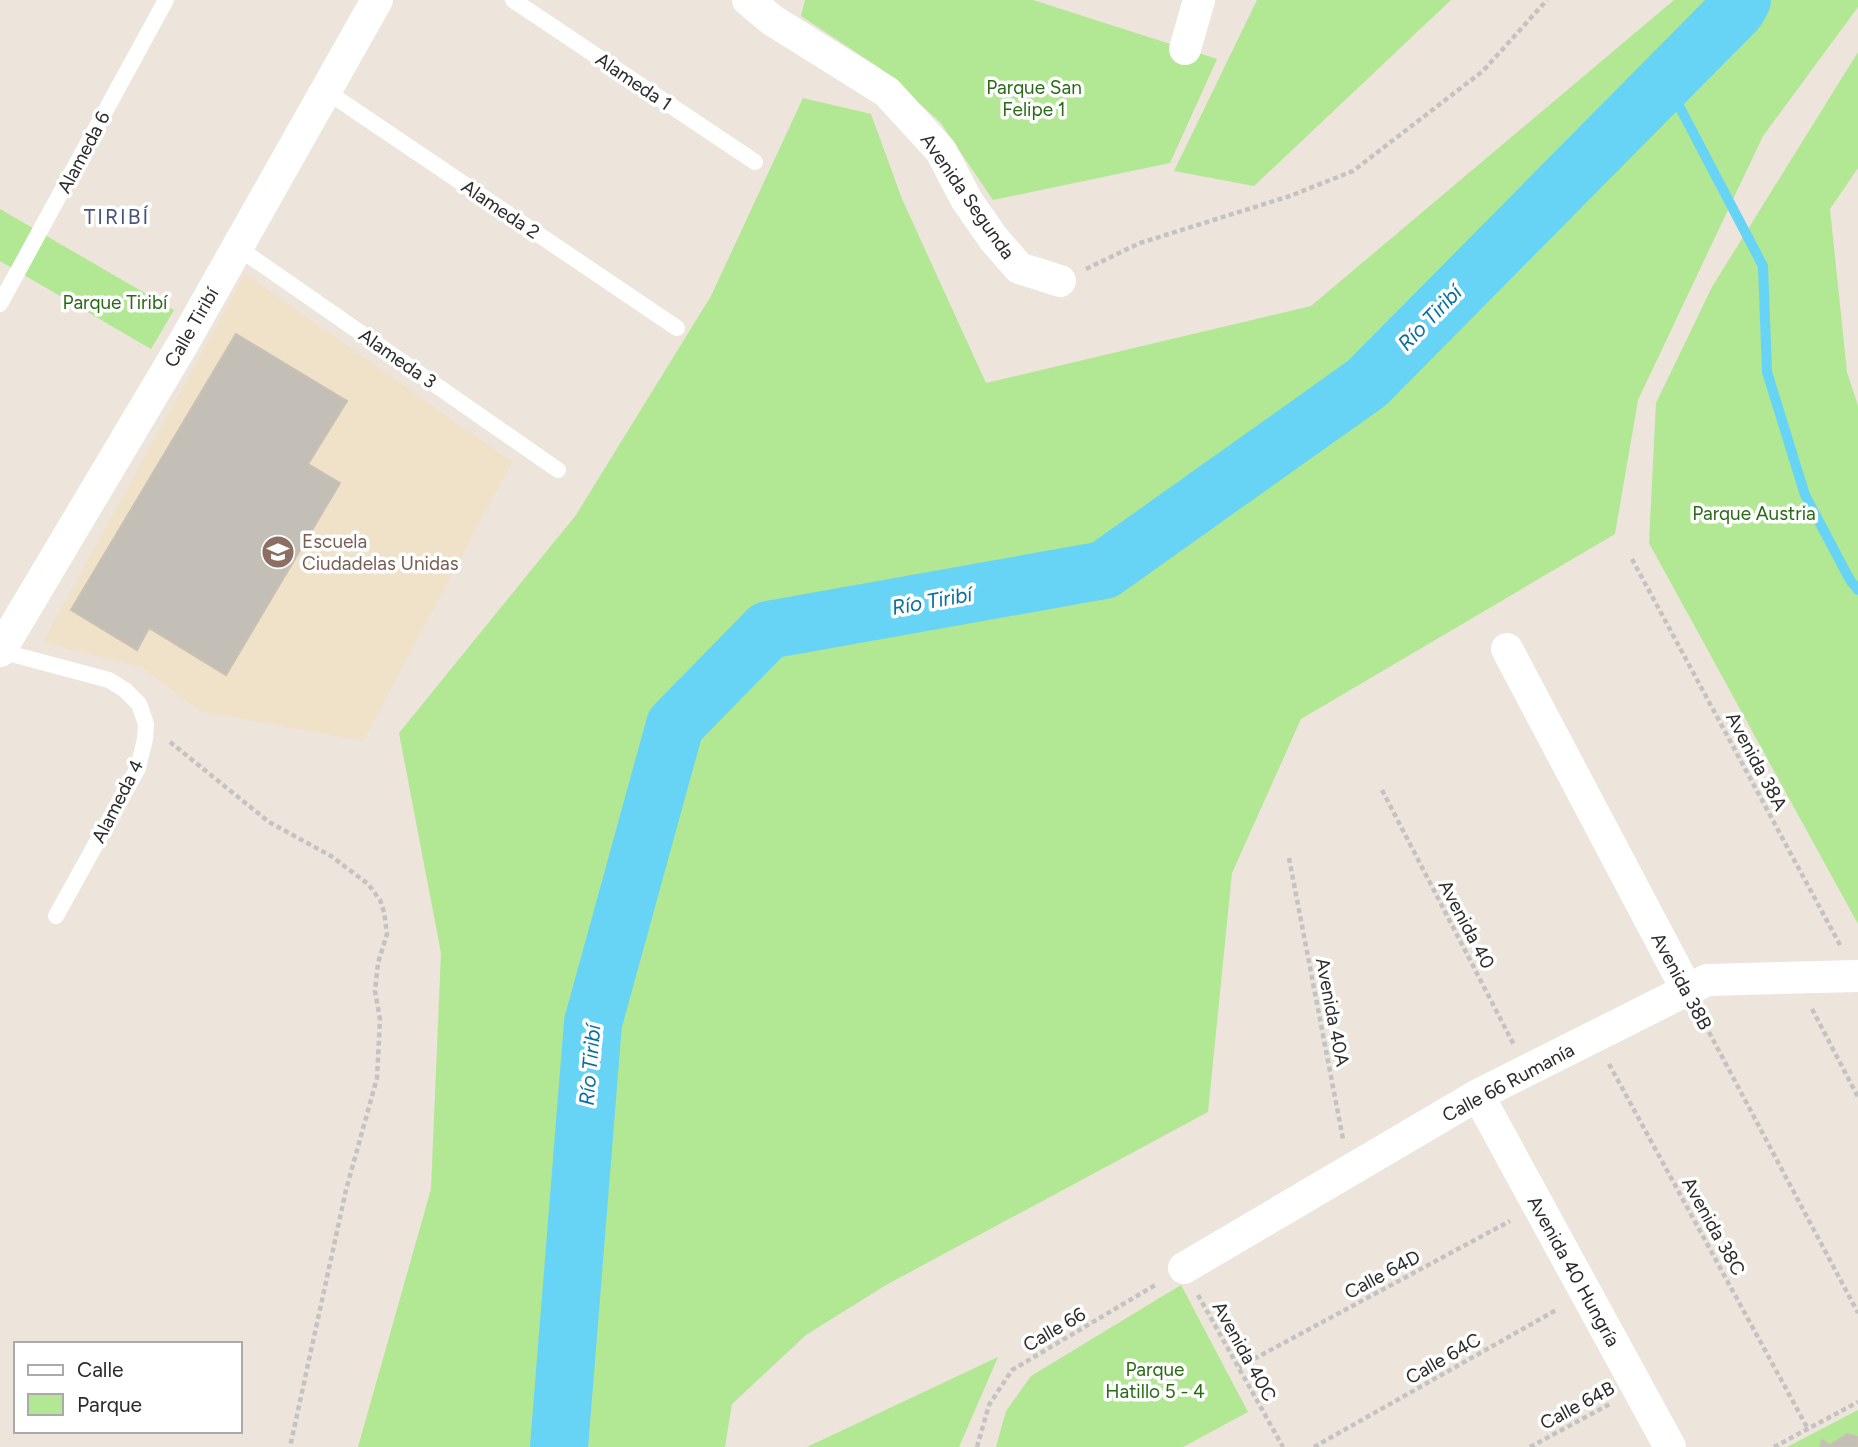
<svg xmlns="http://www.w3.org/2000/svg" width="1858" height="1447" font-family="Figtree,sans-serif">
  <rect width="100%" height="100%" fill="#ede4db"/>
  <path fill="#efe2c9" d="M245 274 512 462 363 741 200 711 141 667 43 642Z"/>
  <path fill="#b2e794" d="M805 0H1033L1217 59 1170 163 993 200 940 122 880 68 801 16Z
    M1257 0H1451L1254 186 1174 171Z
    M1674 0H1858V7L1763 136 1638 400 1615 534 1301 719 1232 873 1208 1112 886 1285 806 1335 732 1404 725 1447H358L431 1189 441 953 399 733 576 515 711 296 803 98 871 114 902 199 986 383 1311 306Z
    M1858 52V168L1830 209 1847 372 1858 406V924L1649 543 1656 403 1712 287Z
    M0 209 174 310 151 349 0 261Z
    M1181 1285 1248 1412 1183 1447H996L1006 1411 1031 1376Z
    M998 1357 959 1447H807Z
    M1858 1410V1437L1846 1434 1830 1445 1822 1441 1820 1447H1787Z"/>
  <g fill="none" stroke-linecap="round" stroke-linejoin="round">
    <path stroke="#67d3f5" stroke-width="10" d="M1666 81 1763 266 1767 372 1805 495 1850 580 1858 590"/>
    <path stroke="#67d3f5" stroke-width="58" d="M559 1447 593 1023 675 725 768 630 1104 570 1367 383 1737 9 1742 0"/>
  </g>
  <path fill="#c4bfb6" stroke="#c8c1b4" stroke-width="2" d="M236 334 347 401 308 464 340 483 226 675 149 628 137 650 71 610Z
    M1847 1434 1858 1437V1447H1820L1822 1440 1830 1445Z"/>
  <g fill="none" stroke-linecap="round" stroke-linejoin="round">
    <path stroke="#c3c3c3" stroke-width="4.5" stroke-dasharray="5 3.5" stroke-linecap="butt" d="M1086 269 1140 243 1290 196 1353 171 1483 71 1547 0
      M1632 559 1840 945
      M170 742 269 822 331 856 368 884 380 900 384 912 387 934 378 963 375 991 380 1019 377 1078 346 1190 290 1447
      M1382 790 1514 1045
      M1289 858 1343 1139
      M1812 1009 1858 1097
      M1701 1017 1858 1313
      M1609 1064 1808 1429
      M1198 1295 1283 1447
      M1239 1367 1510 1221
      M977 1447 989 1405 1012 1370 1157 1284
      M1314 1447 1558 1309
      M1530 1447 1610 1404
      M1774 1447 1858 1402"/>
    <path stroke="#fff" stroke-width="16" d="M513 0 755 162
      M326 91 677 328
      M237 247 558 470
      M0 304 166 0
      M0 651 109 680 125 690 139 704 146 724 145 739 138 768 56 916"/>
    <path stroke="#fff" stroke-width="32" d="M748 0 772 20 887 92 941 151 966 199 993 238 1019 268 1060 281
      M1185 49 1199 0
      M1507 649 1687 990
      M0 651 184 342 377 0
      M1478 1095 1670 1447
      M1184 1268 1478 1095 1707 980 1858 976"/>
  </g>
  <defs>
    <symbol id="school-disc" viewBox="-11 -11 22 22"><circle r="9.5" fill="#8d6e63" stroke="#fff"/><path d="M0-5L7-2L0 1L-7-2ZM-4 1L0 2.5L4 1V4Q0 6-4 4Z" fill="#fff"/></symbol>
  </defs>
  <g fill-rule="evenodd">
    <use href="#school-disc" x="259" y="533" width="38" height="38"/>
  </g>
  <g text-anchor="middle" stroke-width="7" stroke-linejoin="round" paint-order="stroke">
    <g font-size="19" fill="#2a2a2a" stroke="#fff">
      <text transform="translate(634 81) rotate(34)" y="7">Alameda 1</text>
      <text transform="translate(83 152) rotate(-62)" y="7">Alameda 6</text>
      <text transform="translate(968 196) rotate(55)" y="7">Avenida Segunda</text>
      <text transform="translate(501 209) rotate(34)" y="7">Alameda 2</text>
      <text transform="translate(191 327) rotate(-60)" y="7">Calle Tiribí</text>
      <text transform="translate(398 358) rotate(35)" y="7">Alameda 3</text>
      <text transform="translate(1757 761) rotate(62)" y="7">Avenida 38A</text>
      <text transform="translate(117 801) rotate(-63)" y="7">Alameda 4</text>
      <text transform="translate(1467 924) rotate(62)" y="7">Avenida 40</text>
      <text transform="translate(1682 981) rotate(62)" y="7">Avenida 38B</text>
      <text transform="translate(1333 1012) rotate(79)" y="7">Avenida 40A</text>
      <text transform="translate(1508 1082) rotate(-28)" y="7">Calle 66 Rumanía</text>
      <text transform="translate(1714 1226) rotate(61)" y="7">Avenida 38C</text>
      <text transform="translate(1574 1271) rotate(61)" y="7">Avenida 40 Hungría</text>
      <text transform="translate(1382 1274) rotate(-28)" y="7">Calle 64D</text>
      <text transform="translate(1054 1329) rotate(-30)" y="7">Calle 66</text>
      <text transform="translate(1245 1351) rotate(61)" y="7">Avenida 40C</text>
      <text transform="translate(1443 1358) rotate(-30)" y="7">Calle 64C</text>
      <text transform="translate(1577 1405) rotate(-28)" y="7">Calle 64B</text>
    </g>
    <g font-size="19" fill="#296a16" stroke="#fff">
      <text x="1034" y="94">Parque San<tspan x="1034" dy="22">Felipe 1</tspan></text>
      <text x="115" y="309">Parque Tiribí</text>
      <text x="1754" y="520">Parque Austria</text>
      <text x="1155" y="1376">Parque<tspan x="1155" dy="22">Hatillo 5 - 4</tspan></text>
    </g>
    <g font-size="19" fill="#785e54" stroke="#fff" text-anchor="start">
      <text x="302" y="548">Escuela<tspan x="302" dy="22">Ciudadelas Unidas</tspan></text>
    </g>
    <g font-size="21" letter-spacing="2" fill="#47527d" stroke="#fff">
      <text x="117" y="224">TIRIBÍ</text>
    </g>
    <g font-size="21" font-style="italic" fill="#0670a1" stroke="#fff">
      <text transform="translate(1430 318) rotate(-46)" y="7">Río Tiribí</text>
      <text transform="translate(932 601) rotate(-10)" y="7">Río Tiribí</text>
      <text transform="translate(590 1065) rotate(-85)" y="7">Río Tiribí</text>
    </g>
  </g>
  <rect x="14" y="1342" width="228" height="91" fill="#ffffff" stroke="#aaaaaa" stroke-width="2"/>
  <rect x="28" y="1365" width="35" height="10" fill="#ffffff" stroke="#aaaaaa" stroke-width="2"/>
  <text x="77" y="1377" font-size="21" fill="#2a2a2a">Calle</text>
  <rect x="28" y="1394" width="35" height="21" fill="#b2e794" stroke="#aaaaaa" stroke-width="2"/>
  <text x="77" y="1412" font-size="21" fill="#2a2a2a">Parque</text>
</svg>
